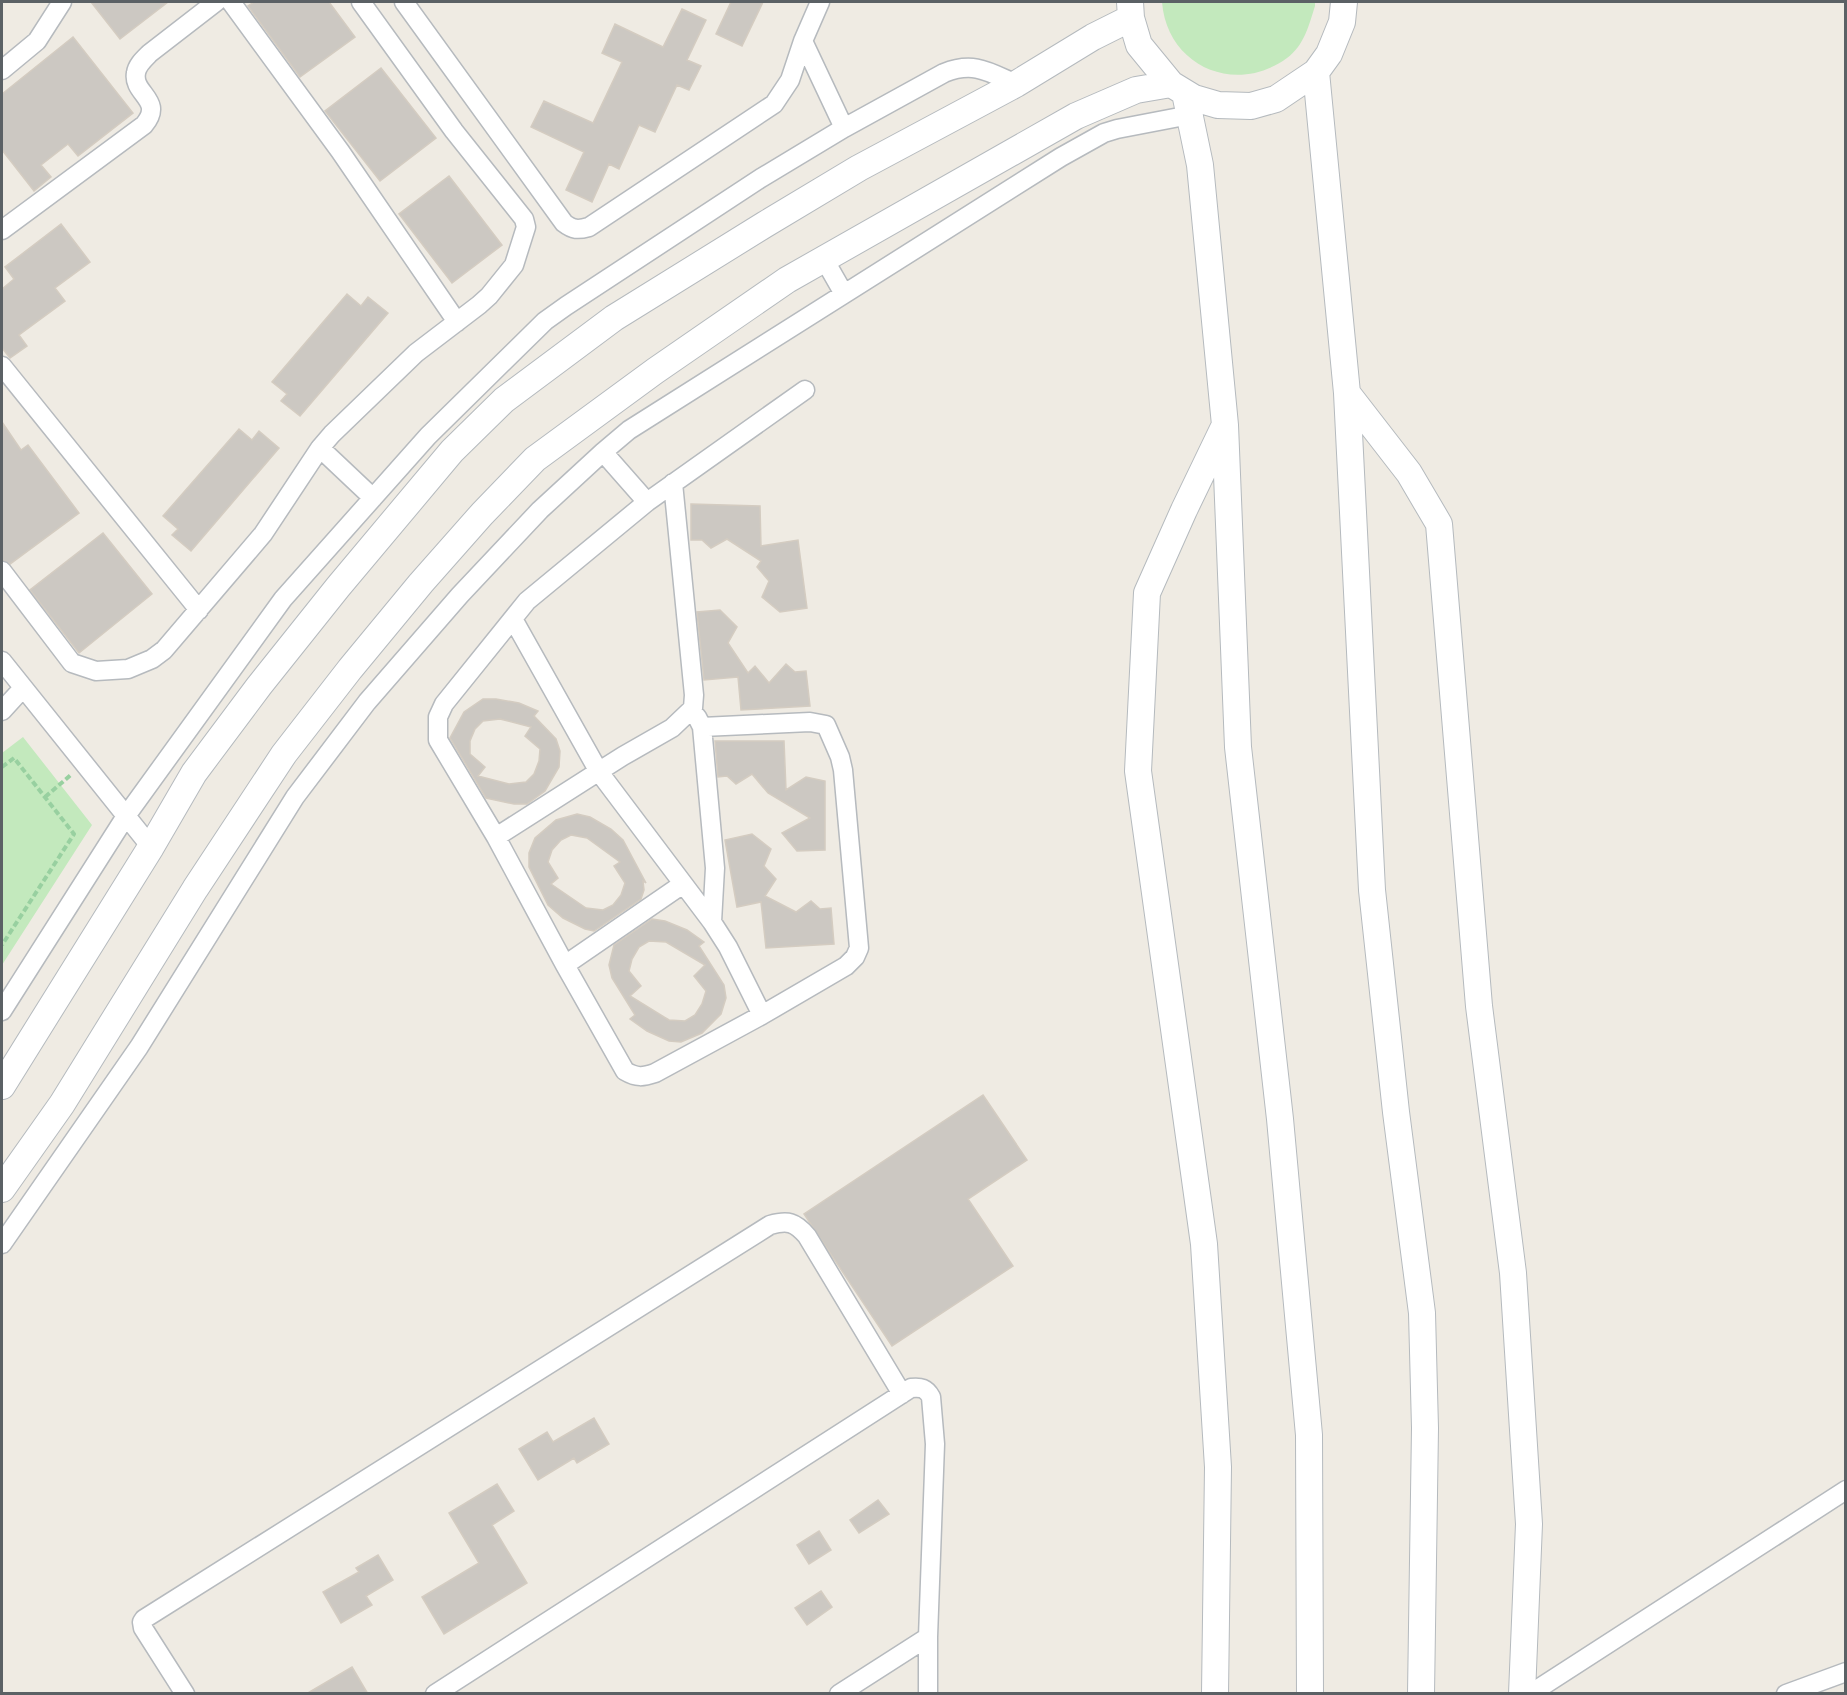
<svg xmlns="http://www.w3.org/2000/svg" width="1847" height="1695" font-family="Arial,sans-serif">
  <rect width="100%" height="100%" fill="#efebe3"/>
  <path fill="#c3e9bd" d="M1162 2H1315V6C1309 25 1304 46 1287 58 1235 96 1167 66 1162 2Z
    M23 737 92 825 2 965V753Z"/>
  <path fill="#ccc8c2" stroke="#d4ccc1" stroke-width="1.5" fill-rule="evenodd" d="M91 2H168L120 39Z
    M254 2H329L355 37 300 77 248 6Z
    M731 2H763L742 46 716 34Z
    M682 9 706 20 687 60 701 66 689 90 677 85 655 132 639 125 619 169 609 164 592 202 566 190 584 152 531 127 544 101 593 123 622 62 602 53 615 24 663 47Z
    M73 37 133 113 78 156 68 144 41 165 51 177 34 191 2 150V94Z
    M381 68 436 138 380 181 325 111Z
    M449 176 502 245 452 283 399 214Z
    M61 224 90 262 55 288 65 301 19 335 27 346 10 358 2 348V289L14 279 5 267Z
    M347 294 361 306 368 297 388 313 300 416 281 401 287 394 272 382Z
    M2 422 21 450 28 445 79 513 10 564 2 560Z
    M239 429 252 440 259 431 279 448 191 551 172 535 178 529 163 516Z
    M691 504 760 506 761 546 798 540 807 608 780 612 762 597 769 581 757 567 761 561 727 539 711 548 702 540H691Z
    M103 533 152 594 79 653 30 590Z
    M720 610 737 627 728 643 748 673 755 666 769 683 786 664 795 672 806 671 810 706 741 710 738 677 704 680 697 612Z
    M483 699H496L519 703 538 711 534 716 556 739 560 751 559 767 545 791 527 804H514L486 798 450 738 464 712ZM500 719 531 727 525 736 540 749 539 761 534 774 526 782 509 784 478 776 485 767 470 754V741L475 729 483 721Z
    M715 741H784L786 790 806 777 825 781V850L797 851 782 833 810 818 768 793 752 774 736 784 727 776 718 777Z
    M577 814 590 817 611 829 623 840 646 883 643 881 644 890 641 899 594 931 585 929 563 918 548 905 529 867V853L535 838 556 820ZM571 835 587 838 620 862 614 866 625 883 621 895 613 905 603 910 586 908 551 884 558 878 548 862 552 850 561 840Z
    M752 834 771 849 764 866 776 879 765 896 796 912 811 901 820 909 831 908 834 944 766 948 761 902 737 907 725 840Z
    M652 919 665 921 687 930 704 942 699 946 724 985 726 998 721 1014 702 1033 681 1042 669 1041 647 1031 630 1019 635 1015 612 978 609 965 614 945ZM649 941 666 942 705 965 694 976 706 991 702 1004 695 1015 685 1021 669 1020 630 996 641 986 629 971 632 959 639 947Z
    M983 1095 1027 1160 968 1199 1013 1266 892 1346 804 1214Z
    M594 1418 609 1444 577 1463 574 1458 538 1480 519 1449 547 1432 553 1442Z
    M497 1484 514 1511 492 1525 527 1583 444 1634 422 1597 479 1563 449 1513Z
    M878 1500 889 1514 859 1533 850 1520Z
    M819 1531 831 1550 809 1564 797 1545Z
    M378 1555 393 1580 366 1596 372 1605 341 1623 323 1592 359 1572 356 1568Z
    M821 1591 832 1607 807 1625 795 1608Z
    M352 1667 368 1694H306Z"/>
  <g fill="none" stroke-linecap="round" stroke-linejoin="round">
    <defs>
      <path id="street" d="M231 2 340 151 457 322
        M404 2 564 223C573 230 578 230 589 227L774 104 790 80 803 41 820 2
        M803 41 844 128
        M2 70 37 41 62 2
        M2 230 144 125C165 100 132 94 136 73 137 65 144 59 150 53L216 2
        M824 259 844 294
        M2 366 199 610
        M320 448 373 498
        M603 452 647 502
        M2 571 72 663 96 671 128 669 152 659 164 650 263 534 320 448 332 434 416 353 479 305 489 296 514 265 526 227 524 219 454 131 361 2
        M513 619 599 772 712 922 728 947 762 1015
        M2 661 151 847
        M2 711 23 688
        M697 717 702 727 715 868 712 922
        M702 727 810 722 826 725 840 757 843 770 859 948 855 957 846 966 762 1015 655 1073C643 1077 637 1078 625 1071L565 965 496 837 438 740V717L444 704 527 601 647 502 805 390
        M496 837 623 756 672 728 693 708 694 695 673 483
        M565 965 683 884
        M2 1011 126 816 283 599 428 436 545 321 566 306 761 178 844 128 944 73C974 61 989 72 1016 84
        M2 1244 139 1047 295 797 367 702 460 595 540 510 603 452 629 430 1061 157 1104 133 1117 129 1190 115
        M185 1694 143 1628 142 1622 144 1619 770 1225C788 1220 795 1222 807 1236L902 1394
        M435 1694 911 1388C921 1387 926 1388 931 1397L935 1444 928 1637V1694
        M839 1694 928 1637
        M1530 1694 1846 1490
        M1786 1694 1846 1672"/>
      <path id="secondary" d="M1130 2 1131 18 1139 45 1171 84 1194 98 1218 105 1251 106 1276 99 1316 72 1329 54 1342 22 1344 2
        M1316 72 1347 393 1372 890 1396 1112 1422 1313 1425 1428 1421 1694
        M1185 93 1200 165 1225 425 1238 747 1280 1119 1309 1435 1310 1694
        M1347 393 1409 473 1439 524 1479 1006 1513 1273 1529 1524 1522 1694
        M2 1086 151 847 194 773 259 686 338 587 452 451 504 400 614 318 764 225 859 168 1016 84 1093 37 1131 18
        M2 1189 62 1104 195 889 284 754 350 669 421 583 482 514 535 459 655 371 787 280 1076 116 1136 90 1171 84
        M1215 1694 1218 1467 1204 1244 1138 771 1147 593 1184 510 1223 429"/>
    </defs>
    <use href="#street" stroke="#b6babe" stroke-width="21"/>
    <use href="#secondary" stroke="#b5babe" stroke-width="28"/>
    <path stroke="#98d0a0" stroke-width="4" stroke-dasharray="6 3" stroke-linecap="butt" d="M2 767 14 758 74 834 2 945
      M45 797 72 774"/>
    <use href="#street" stroke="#fff" stroke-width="18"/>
    <use href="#secondary" stroke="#fff" stroke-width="26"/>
  </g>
  <rect width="1847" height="1695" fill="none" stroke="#5b6165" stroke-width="6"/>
</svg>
